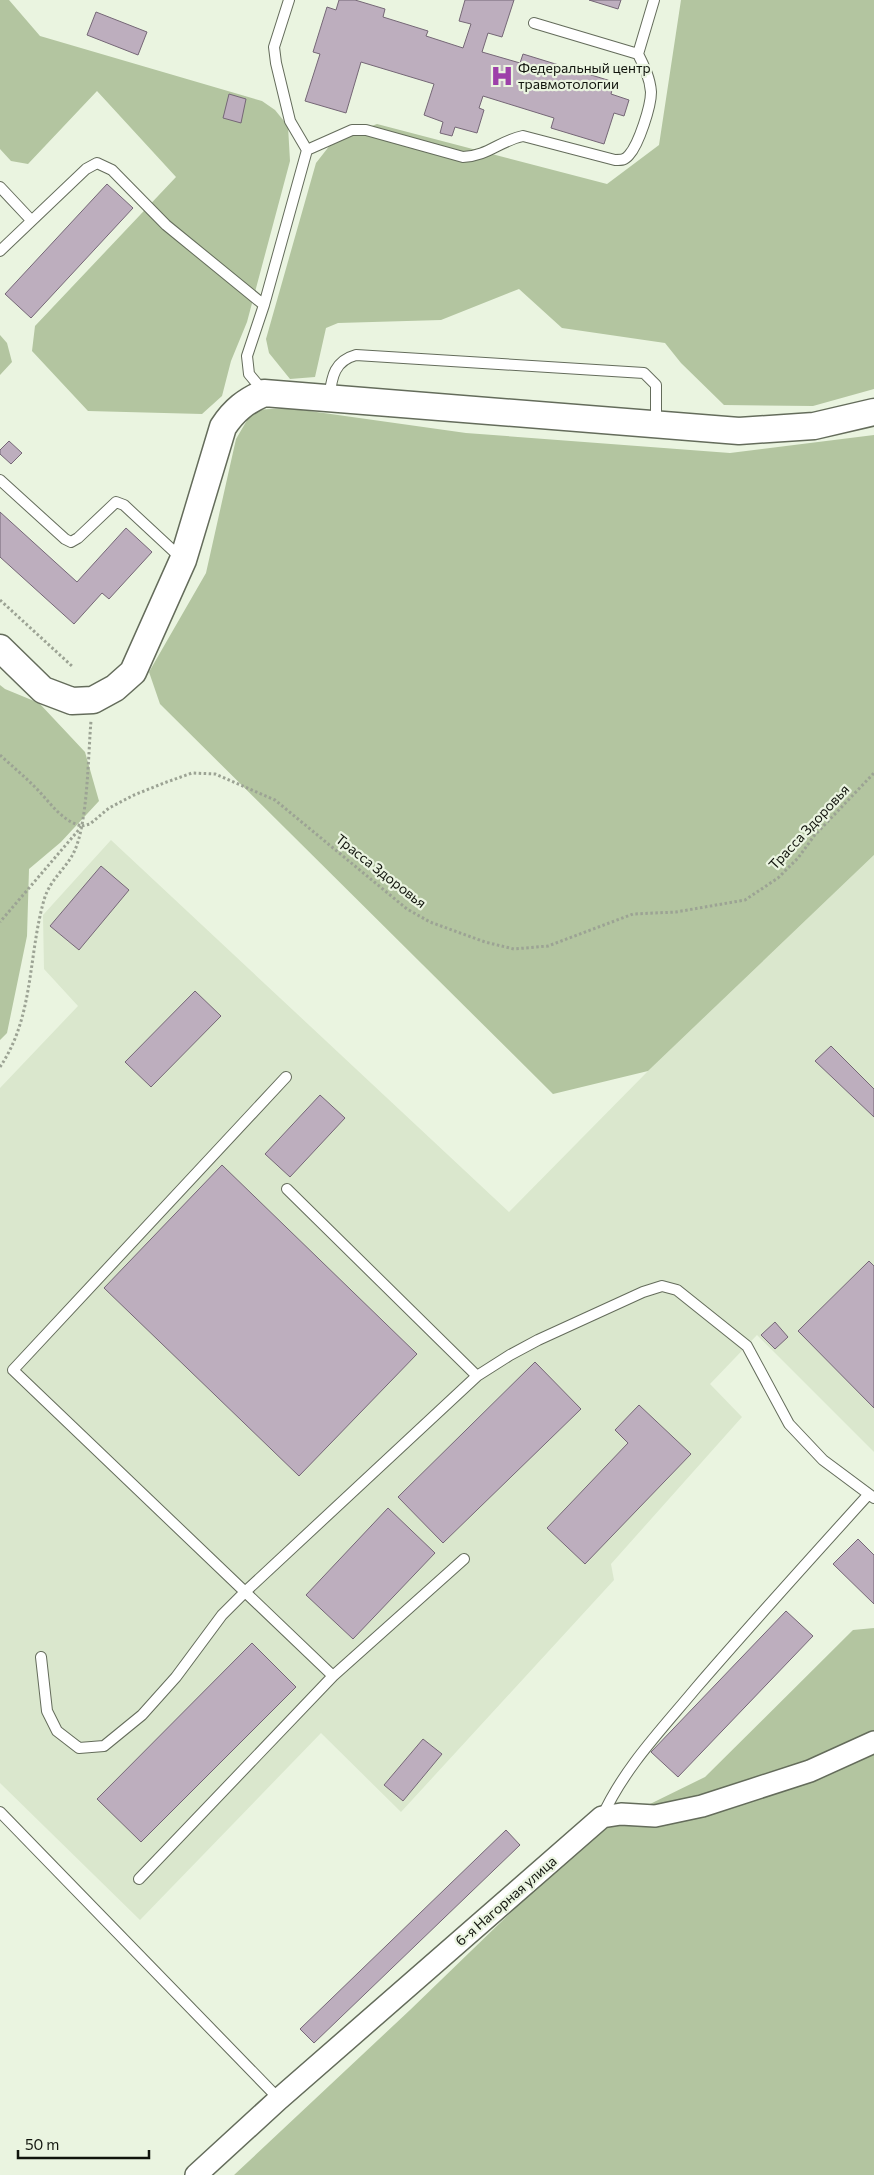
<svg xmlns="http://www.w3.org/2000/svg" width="874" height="2175" font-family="Commissioner,sans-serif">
  <rect width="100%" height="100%" fill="#eaf4e0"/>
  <path fill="#dae7cd" d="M111 840 509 1212 648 1071 874 855V1452L757 1335 710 1384 742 1417 611 1564 614 1580 401 1812 321 1733 140 1920 0 1783V1088L78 1006 44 969 43 915Z"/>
  <path fill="#b3c5a0" d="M0 0H9L40 36 262 101 275 110 288 126 290 161 247 322 231 361 222 396 202 414 88 411 32 351 35 326 176 177 97 91 28 164 11 161 0 149Z
    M681 0H874V389L813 406 724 405 681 363 665 343 562 328 519 289 441 320 338 323 326 328 315 377 290 379 269 353 266 339 316 163 334 140 377 124 607 184 659 145Z
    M0 335 7 343 12 362 0 375Z
    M288 408 466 433 730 453 874 435V855L648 1071 553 1094 160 704 149 672 206 573 236 439 253 410Z
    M0 685 5 689 39 703 85 752 99 801 61 842 29 869 27 936 7 1033 0 1040Z
    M874 1628V2175H234L410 2010 595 1831 705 1777 853 1630Z"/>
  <path fill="#bdaebe" stroke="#756776" d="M339 0H355L385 9 383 17 428 31 426 36 463 48 471 24 459 21 465 0H514L502 37 488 33 482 52 520 63 523 54 614 82 611 94 629 100 624 116 614 113 604 144 551 128 554 118 483 96 479 108 484 110 477 133 455 127 452 136 440 133 443 122 424 115 434 84 361 62 346 113 305 101 320 54 313 52 327 7 336 10Z
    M589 0H621L618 9Z
    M96 12 147 32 138 55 87 35Z
    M229 94 246 99 241 123 223 118Z
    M107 184 133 208 31 318 5 294Z
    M9 441 22 453 11 464 0 454V450Z
    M0 512 77 582 126 528 152 552 109 599 102 593 74 624 0 557Z
    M101 866 129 890 79 950 50 926Z
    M195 991 221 1016 151 1087 125 1062Z
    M831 1046 874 1089V1117L815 1061Z
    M320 1095 345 1118 290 1177 265 1154Z
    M222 1165 417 1354 299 1476 104 1288Z
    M869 1261 874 1266V1408L798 1331Z
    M775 1322 788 1337 775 1349 761 1335Z
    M535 1362 581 1409 443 1543 398 1497Z
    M639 1405 691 1454 585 1564 547 1528 628 1443 615 1430Z
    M388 1508 435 1553 353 1639 306 1595Z
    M858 1539 874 1555V1604L833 1564Z
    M786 1611 813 1636 678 1777 651 1752Z
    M252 1643 296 1687 141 1842 97 1799Z
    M423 1739 442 1754 403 1801 384 1785Z
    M506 1830 520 1845 314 2043 300 2029Z"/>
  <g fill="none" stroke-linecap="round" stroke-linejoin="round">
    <defs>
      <path id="service" d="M534 23 638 54
        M307 150 352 130H366L463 157C488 156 499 141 523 136L615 160C622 160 625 160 629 155 639 144 651 106 651 92 650 78 644 66 638 54L654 0
        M0 187 31 220
        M0 251 86 169 97 163 112 170 166 225 264 305 247 356 249 374 264 392
        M264 305 307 150 290 121 276 63 274 47 289 0
        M329 397C332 377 334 361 356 355L644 373 656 385V425
        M0 480 65 539 71 542 78 538 116 502 124 505 181 558
        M286 1077 13 1370 333 1676
        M287 1189 477 1376
        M41 1657 47 1711 57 1731 79 1748 104 1746 142 1715 176 1677 222 1615 245 1592 477 1376 510 1355 538 1340 643 1292 662 1286 677 1290 747 1346 789 1424 823 1460 874 1498
        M0 1812 279 2099
        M602 1817C624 1768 662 1729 696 1688 752 1623 810 1559 868 1495
        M139 1879 333 1676 464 1559"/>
      <path id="minor" d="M196 2175 279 2099 602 1817 621 1814 655 1816 702 1806 810 1771 874 1742"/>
      <path id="tertiary" d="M0 648 43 690 72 701 93 700 115 688 133 672 183 560 223 427C234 410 246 401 264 393L739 431 814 426 874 412"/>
    </defs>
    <use href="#service" stroke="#646c5b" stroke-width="12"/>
    <use href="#minor" stroke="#646c5b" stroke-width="24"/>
    <use href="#tertiary" stroke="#646c5b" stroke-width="29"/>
    <path stroke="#9ca394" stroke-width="3" stroke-dasharray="2.5 2.5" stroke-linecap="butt" d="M0 600 73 667
      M0 755C12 766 24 776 35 787 50 802 61 821 82 826L0 922
      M82 826 90 824 109 808 134 795 164 783 192 773 215 774 275 800 407 909 430 922 485 942 514 949 548 946 633 914 676 912 745 900 778 878 798 858 814 836 874 773
      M0 1067C34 1017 28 956 44 900 50 879 66 869 74 852 88 823 88 755 91 721"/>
    <use href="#service" stroke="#fff" stroke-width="10"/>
    <use href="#minor" stroke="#fff" stroke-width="21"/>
    <use href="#tertiary" stroke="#fff" stroke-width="26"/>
  </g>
  <defs>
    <symbol id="hospital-bare" viewBox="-9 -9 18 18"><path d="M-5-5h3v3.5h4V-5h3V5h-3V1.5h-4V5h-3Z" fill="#9d40a9" stroke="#eaf4e0" stroke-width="2.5" paint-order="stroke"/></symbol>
  </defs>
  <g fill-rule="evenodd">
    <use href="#hospital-bare" x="486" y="60" width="32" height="32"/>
  </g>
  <g text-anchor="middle" stroke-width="4.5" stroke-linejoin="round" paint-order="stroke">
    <g font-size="14" fill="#11140d" stroke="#eaf4e0" text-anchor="start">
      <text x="518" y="73">Федеральный центр<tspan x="518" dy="16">травмотологии</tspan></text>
    </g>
    <g font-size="14" fill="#11140d" stroke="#eaf4e0">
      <text transform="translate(809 827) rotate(-47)" y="5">Трасса Здоровья</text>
      <text transform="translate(381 871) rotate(38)" y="5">Трасса Здоровья</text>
      <text transform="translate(506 1901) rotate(-41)" y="5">6-я Нагорная улица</text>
    </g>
  </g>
  <path d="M18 2150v8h131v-8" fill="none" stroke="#11140d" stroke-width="2.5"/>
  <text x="25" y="2150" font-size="15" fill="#11140d" stroke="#eaf4e0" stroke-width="4" paint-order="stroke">50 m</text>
</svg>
